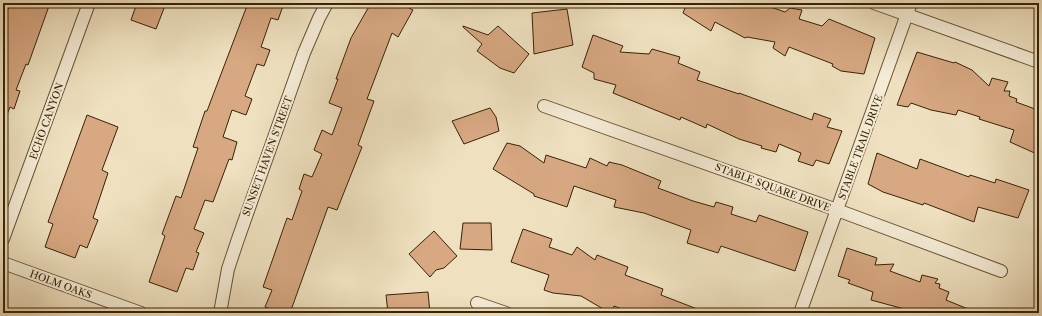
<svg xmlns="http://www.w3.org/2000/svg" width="1042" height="316" font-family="'Libre Caslon Text',serif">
  <rect width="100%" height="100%" fill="#efe1c0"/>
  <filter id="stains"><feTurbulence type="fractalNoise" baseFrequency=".005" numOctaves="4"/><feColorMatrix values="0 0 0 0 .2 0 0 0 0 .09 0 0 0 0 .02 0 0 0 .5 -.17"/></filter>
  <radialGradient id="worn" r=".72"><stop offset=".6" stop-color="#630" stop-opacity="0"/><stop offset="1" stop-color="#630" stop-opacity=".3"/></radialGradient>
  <path fill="#d7a882" stroke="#382305" d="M10 3H50L28 65 26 64 16 90 20 91 14 109 10 107 4 122H3V22Z
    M137 3H166L156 29 131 20Z
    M248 3H284L278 20 271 18 261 47 270 50 264 66 257 64 245 96 252 99 246 115 232 110 223 137 237 142 232 160 229 159 213 202 205 200 194 229 204 233 196 252 199 253 193 270 186 268 177 292 149 282 165 236 162 234 176 196 181 198 198 148 193 147 205 111H207Z
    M371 3H413L409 8 413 10 398 37 392 33 367 99 374 101 358 145 362 147 337 210 328 207 290 313H283L265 307 272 290 263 287 287 218 292 220 302 191 299 189 304 174 312 177 322 154 314 150 322 130 332 135 342 108 329 103 338 79H336L351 38Z
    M687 3H759L785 12 790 8 802 10 799 19 822 26 829 19 875 38 864 74 841 71 832 66 833 64 789 47 785 56 773 48 775 42 747 37 745 38 715 22 711 31 683 13Z
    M567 9 573 45 534 54 532 13Z
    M463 26 488 35 498 26 529 54 514 73 500 68 477 51 482 44 463 27Z
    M593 35 623 46 620 52 649 54 652 49 680 57 678 63 700 72 697 80 739 94V93L812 120 814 113 831 119 827 127 842 131 829 164 816 160 813 166 798 161 801 153 779 144 776 152 761 148 762 146 739 139 707 124 706 128 681 117 680 120 613 93 616 85 594 79V73L582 67Z
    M917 52 954 63 955 62 972 70 989 86 992 78 1008 82 1004 91H1010L1009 96 1017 99 1016 102 1035 109 1039 118V155L1010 142 1014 130 979 119 980 117 958 110 956 115 931 110 911 103 908 107 897 105Z
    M490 108 496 117 499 131 464 144 452 121Z
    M87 115 118 127 102 170 108 173 93 218 98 220 87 248 80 245 75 258 45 247 53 224 48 222Z
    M507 143 520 146 544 163 546 155 586 168 590 158 607 166 609 162 622 165 661 181 658 188 693 201 714 207 716 202 733 207 731 214 756 222 759 215 808 232 795 271 721 246 718 253 687 243 691 230 644 213 614 207 616 200 574 186 567 207 534 196V194L493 169Z
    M877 153 917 169 920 159 969 177 970 175 995 183 996 179 1029 190 1018 218 978 207 974 222 924 203 923 205 883 192 868 184Z
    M463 223H491L492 250 460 249Z
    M523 229 552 239 549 247 572 255 577 247 595 260 597 255 628 267 625 275 663 289 661 295 705 312V313H632L614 306 612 313H610L581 296 553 293 544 290 549 275 511 262Z
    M434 231 457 256 444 268 436 270 430 277 409 254Z
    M847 248 877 258 875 265 894 264 890 271 920 282 922 275 938 279 935 283 940 284 939 288 949 292 946 300 978 313H907L908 310 871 300 873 292 848 283 850 280 838 276Z
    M428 292 430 313H388L386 295Z"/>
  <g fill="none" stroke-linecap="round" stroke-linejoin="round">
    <defs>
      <path id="minor" d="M874 3 1039 62
        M544 106 837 210 1001 271
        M3 239 89 3
        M3 263 141 313
        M477 303 506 313
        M220 313 228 269 238 239 304 53 319 18 327 3
        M800 313 911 3"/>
    </defs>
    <use href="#minor" stroke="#665234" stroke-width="14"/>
    <use href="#minor" stroke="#f5ecd6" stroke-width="12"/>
  </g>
  <g text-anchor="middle" stroke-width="4" stroke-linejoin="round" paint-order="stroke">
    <g font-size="10" fill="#382305" stroke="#f5ecd6">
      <text transform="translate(46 121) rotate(-70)" y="4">ECHO CANYON</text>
      <text transform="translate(860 147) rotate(-70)" y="4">STABLE TRAIL DRIVE</text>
      <text transform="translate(267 156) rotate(-70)" y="4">SUNSET HAVEN STREET</text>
      <text transform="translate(773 187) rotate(20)" y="4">STABLE SQUARE DRIVE</text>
      <text transform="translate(61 284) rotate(20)" y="4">HOLM OAKS</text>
    </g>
  </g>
  <rect width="1042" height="316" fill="none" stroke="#efe1c0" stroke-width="16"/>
  <rect x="4" y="4" width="1034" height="308" fill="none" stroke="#382305" stroke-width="2"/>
  <rect x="8" y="8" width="1026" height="300" fill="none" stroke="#382305"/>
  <rect width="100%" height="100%" filter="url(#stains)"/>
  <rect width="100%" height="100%" fill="url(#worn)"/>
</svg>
